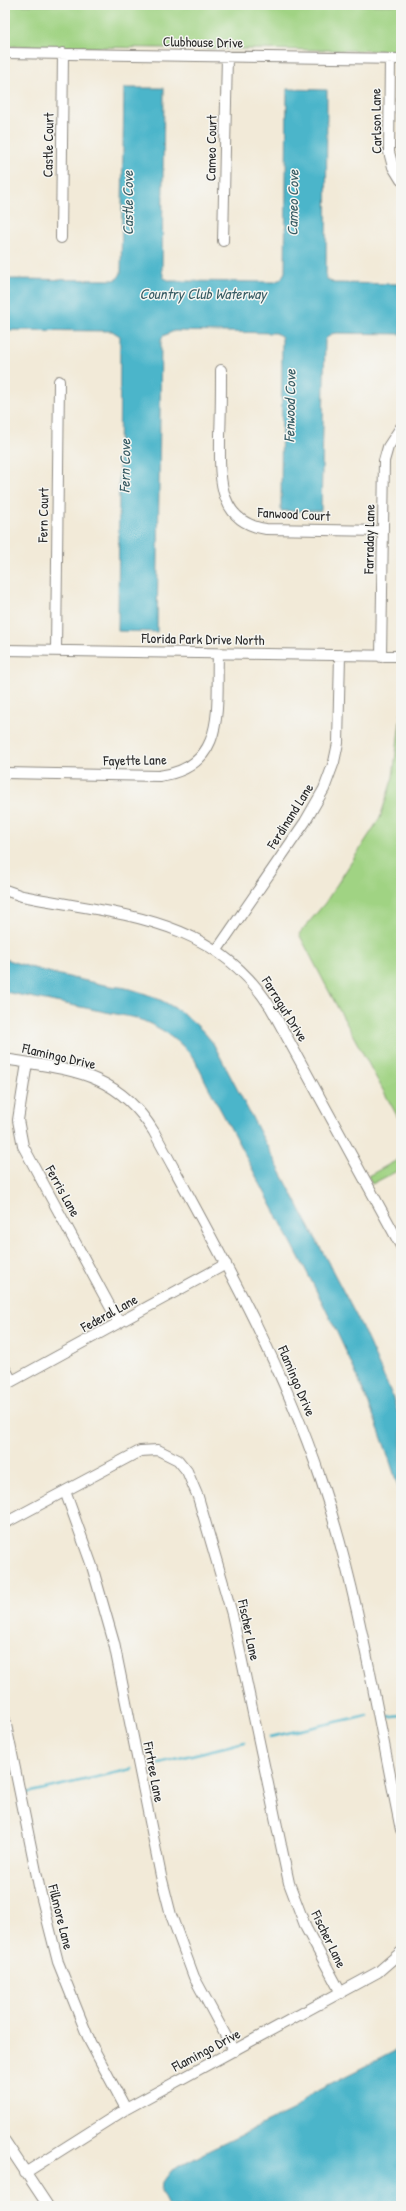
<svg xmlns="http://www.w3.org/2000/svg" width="406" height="2211" font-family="'Patrick Hand',sans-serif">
  <rect width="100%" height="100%" fill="#f6f6f2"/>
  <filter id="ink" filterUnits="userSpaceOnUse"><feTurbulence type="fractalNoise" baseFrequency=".025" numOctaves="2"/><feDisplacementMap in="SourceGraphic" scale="8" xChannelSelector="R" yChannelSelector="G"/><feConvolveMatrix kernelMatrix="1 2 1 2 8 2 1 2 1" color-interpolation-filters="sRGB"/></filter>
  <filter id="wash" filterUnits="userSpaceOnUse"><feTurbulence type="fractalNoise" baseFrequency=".012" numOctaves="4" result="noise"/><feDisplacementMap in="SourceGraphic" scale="16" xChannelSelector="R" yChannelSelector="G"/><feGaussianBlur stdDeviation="0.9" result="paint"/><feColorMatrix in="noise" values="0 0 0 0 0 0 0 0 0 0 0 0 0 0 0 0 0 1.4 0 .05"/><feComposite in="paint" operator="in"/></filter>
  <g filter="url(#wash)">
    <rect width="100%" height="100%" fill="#f2ead8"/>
    <path fill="#a0d383" stroke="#667f57" d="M5 5H401V51L5 46Z
      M401 714V1123L332 997 299 934 325 903 380 818 393 777Z
      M401 1158V1169L372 1184 368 1176Z"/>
    <path fill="#4cb5ca" stroke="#3c707a" d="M124 88H164L162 271 164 278 171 281 274 282 281 279 285 272 287 89 327 90 326 278 334 283 401 284V334L336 333 331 334 325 340 321 511H281L282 337 276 333 174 331 163 336 161 341 157 632 118 631 120 336 112 331 5 330V279L114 280 118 278 121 273Z
      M5 959C36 970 68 977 100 984 110 987 120 986 130 989 164 998 191 1015 213 1043L361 1325 392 1395 401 1424V1497C367 1377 305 1269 247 1159 230 1126 211 1094 195 1060 179 1039 161 1027 136 1018L5 992Z
      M401 2048V2206H168L161 2192 162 2183 172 2170 210 2150 294 2110 310 2094Z"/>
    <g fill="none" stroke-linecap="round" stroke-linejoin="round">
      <path stroke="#4cb5ca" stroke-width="2.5" d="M385 1717 401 1715
        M270 1737 367 1715
        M159 1763 245 1742
        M27 1793 132 1769"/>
    </g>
  </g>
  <g filter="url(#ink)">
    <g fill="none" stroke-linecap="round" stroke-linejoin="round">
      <defs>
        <path id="minor" d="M5 53 401 59
          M390 59 389 152 393 167 401 180
          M61 238 63 53
          M223 241 227 56
          M221 370C221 392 221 414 220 435 220 474 216 522 266 529L382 531
          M5 650 401 656
          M56 650 59 381
          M381 657 384 461 388 447 401 427
          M5 773 159 776C228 767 216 706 218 654
          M5 890 22 896C119 915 213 916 271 1008L401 1246
          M217 950 305 822 324 789 334 762 338 743 340 655
          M5 1059C69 1070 117 1071 154 1132 216 1246 280 1357 321 1480 359 1593 377 1714 401 1830
          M27 1063 18 1120 23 1146 119 1323
          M5 1369 12 1381
          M5 1385 226 1264
          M65 1491 92 1566 114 1643 161 1876 171 1915 194 1977 234 2051
          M5 1523 140 1451 158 1450 178 1460 187 1471 198 1497 232 1614 289 1883 306 1928 341 1993
          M5 1720 40 1891 58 1962 90 2042 126 2109
          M5 2141 48 2206
          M25 2173 126 2109 378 1972 401 1952"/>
      </defs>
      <use href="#minor" stroke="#8e8a82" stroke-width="12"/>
      <use href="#minor" stroke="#fff" stroke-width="10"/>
    </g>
  </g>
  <g text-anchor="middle" stroke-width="3" stroke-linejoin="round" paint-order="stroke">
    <g font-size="14" fill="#2b2b2b" stroke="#f6f6f2">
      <text transform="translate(203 42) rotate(1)" y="5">Clubhouse Drive</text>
      <text transform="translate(376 121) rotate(-91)" y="5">Carlson Lane</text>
      <text transform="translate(48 145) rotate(-89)" y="5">Castle Court</text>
      <text transform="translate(211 148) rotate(-89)" y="5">Cameo Court</text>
      <text transform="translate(294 514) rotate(3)" y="5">Fanwood Court</text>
      <text transform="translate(43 515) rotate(-89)" y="5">Fern Court</text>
      <text transform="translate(369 539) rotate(-89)" y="5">Farraday Lane</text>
      <text transform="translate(203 639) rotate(1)" y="5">Florida Park Drive North</text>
      <text transform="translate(135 760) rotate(-1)" y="5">Fayette Lane</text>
      <text transform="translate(290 816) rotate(-58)" y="5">Ferdinand Lane</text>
      <text transform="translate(285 1009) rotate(58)" y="5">Farragut Drive</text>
      <text transform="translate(59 1056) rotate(13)" y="5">Flamingo Drive</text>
      <text transform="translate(63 1191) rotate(61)" y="5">Ferris Lane</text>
      <text transform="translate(109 1313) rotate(-29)" y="5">Federal Lane</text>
      <text transform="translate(297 1381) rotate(67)" y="5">Flamingo Drive</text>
      <text transform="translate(249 1630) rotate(78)" y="5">Fischer Lane</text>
      <text transform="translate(154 1772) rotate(79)" y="5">Firtree Lane</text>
      <text transform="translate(61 1917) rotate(76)" y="5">Fillmore Lane</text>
      <text transform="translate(329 1939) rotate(64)" y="5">Fischer Lane</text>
      <text transform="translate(206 2050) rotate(-28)" y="5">Flamingo Drive</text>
    </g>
    <g font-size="15" font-style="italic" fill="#375b63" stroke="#f6f6f2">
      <text transform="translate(128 203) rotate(-90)" y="5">Castle Cove</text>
      <text transform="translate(293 203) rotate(-89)" y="5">Cameo Cove</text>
      <text x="203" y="299">Country Club Waterway</text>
      <text transform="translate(290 406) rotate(-89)" y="5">Fenwood Cove</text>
      <text transform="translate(125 466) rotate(-89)" y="5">Fern Cove</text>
    </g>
  </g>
  <rect width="406" height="2211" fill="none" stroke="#f6f6f2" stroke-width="20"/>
</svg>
